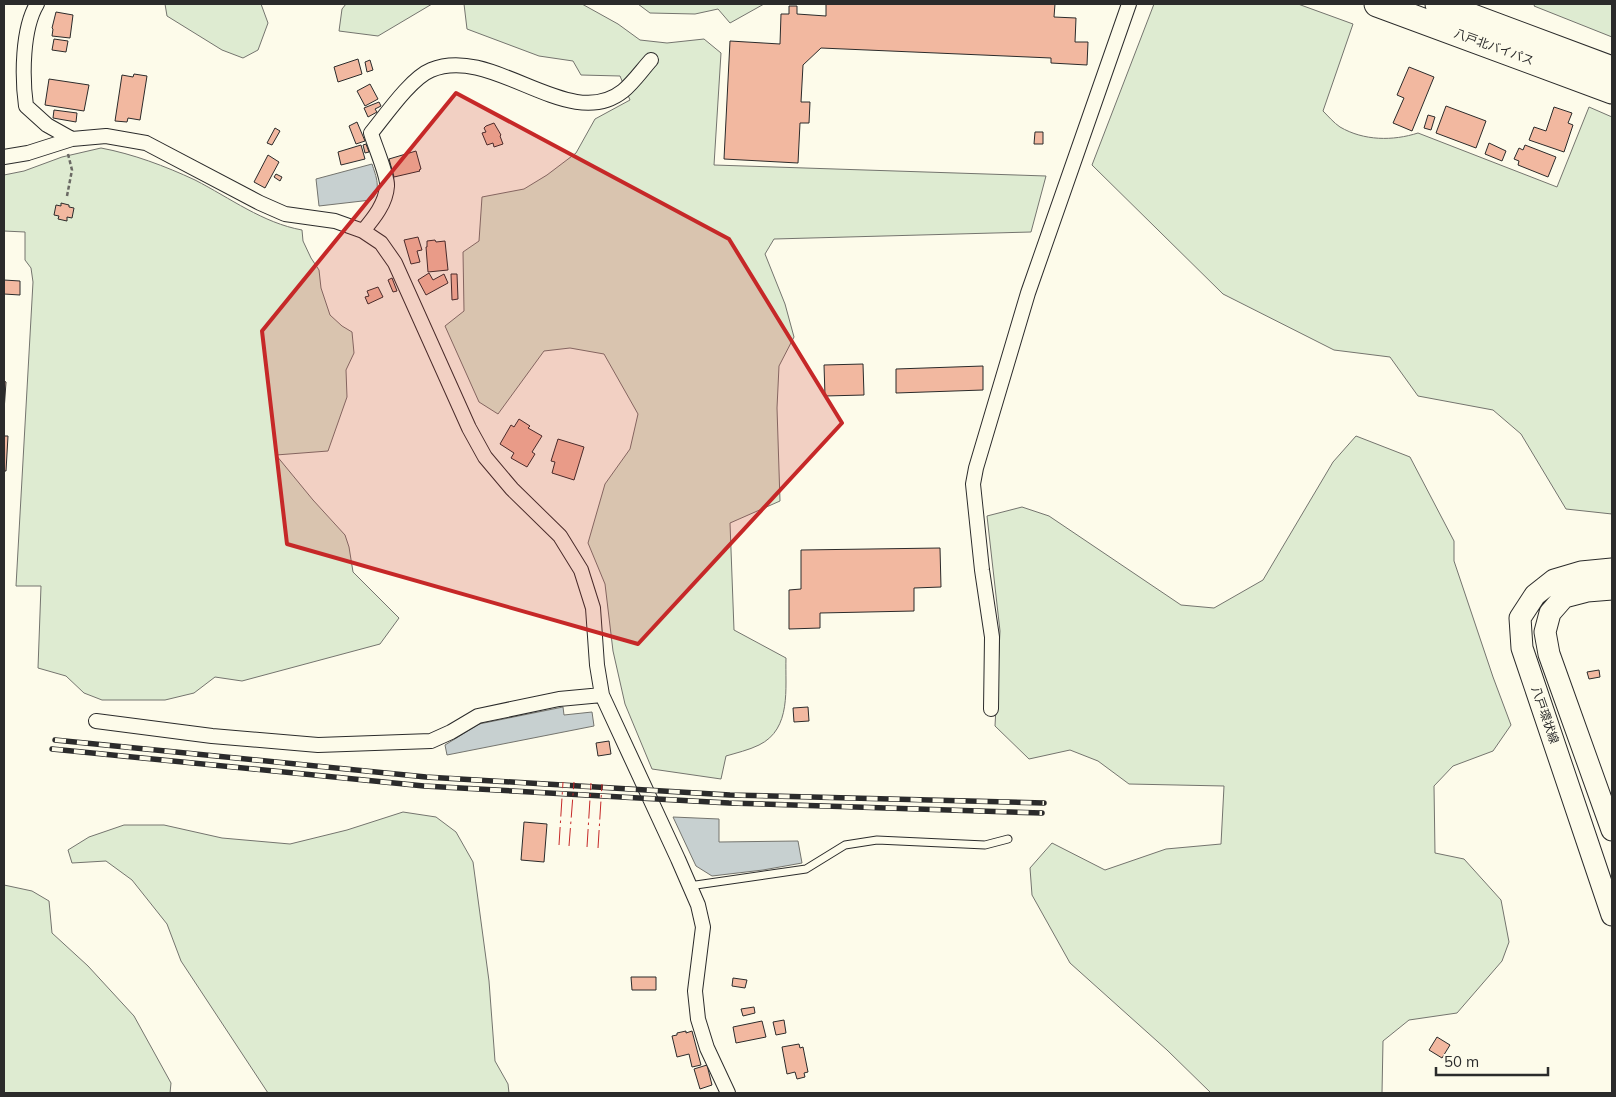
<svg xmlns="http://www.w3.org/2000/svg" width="1616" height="1097" font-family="Mulish,'Noto Sans JP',sans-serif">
  <rect width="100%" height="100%" fill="#fdfbea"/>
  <path fill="#deebd1" stroke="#74746e" d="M165 4H261L268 23 258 50 243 58 222 50 167 16Z
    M346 4H432L378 36 339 31 342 9Z
    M464 4H582L618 24 640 40 667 43 704 39 721 53 714 165 1046 176 1031 232 774 239 765 254 785 304 794 337 779 366 777 408 780 501 730 523 734 630 786 658C785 688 792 729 759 745 749 750 736 753 726 756L721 779 652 769 625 704 613 651 605 584 588 543 605 484 630 449 638 414 604 354 570 348 544 351 498 414 479 402 445 326 464 311 463 252 479 241 482 197 524 189 547 175 576 153 595 119 630 100 620 76 581 75 573 61 539 56 467 29Z
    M638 4H764L730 23 718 9 695 14 650 13Z
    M1154 4H1298L1353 24 1323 111C1328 116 1334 123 1340 127 1364 141 1393 141 1418 133L1557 187 1589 107 1612 117V514L1566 509 1521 434 1493 410 1418 396 1390 357 1334 350 1223 294 1092 165Z
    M1535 4H1612V37L1534 6Z
    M101 148C133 154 165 166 195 180 230 198 263 223 302 230L303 241 311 258 319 270 321 288 330 315 342 326 352 332 354 353 346 370 347 397 328 451 276 455 313 500 345 535 349 547 353 572 399 618 380 644 242 681 215 677 194 693 165 700H102L84 693 66 676 38 668 41 586H16L33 282 31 268 25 260V232L4 231V175L24 171 62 157Z
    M1356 436 1410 457 1454 541V561L1493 677 1511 725 1493 751 1453 766 1434 786 1435 853 1464 859 1501 900 1509 942 1502 961 1457 1013 1409 1020 1383 1041 1382 1093H1211L1167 1050 1070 963 1032 895 1030 868 1052 843 1105 870 1166 849 1221 844 1224 786 1129 784 1098 761 1070 750 1029 759 995 726 1000 631 987 516 1022 507 1049 516 1181 605 1214 608 1263 580 1333 462Z
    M403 812 436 817 456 832 473 862 489 981 495 1061 508 1084 509 1093H268L181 961 167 924 132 880 106 861 72 863 68 850 89 837 124 825H164L222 838 290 844 347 830Z
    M4 885 32 891 49 901 52 933 88 966 134 1016 171 1083 170 1093H4Z"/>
  <path fill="#c7d0d0" stroke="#74746e" d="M372 164C376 176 382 190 371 200L319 206 316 179Z
    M563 707 564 715 592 712 594 726 447 755 445 745 479 724Z
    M673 817 719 819V842L798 841 802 863 763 870 712 876 696 866Z"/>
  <path fill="#f2b8a0" stroke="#2b2b2b" d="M826 4H1055L1054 17 1076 18 1075 42H1088L1087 65 1051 63V58L821 48 803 65 801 102H810L809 123H800L798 163 724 159 730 41 780 44 781 14H789V6H797V14L826 16Z
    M56 12 73 15 70 38 52 36 53 29 52 28Z
    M54 39 68 41 66 52 52 50Z
    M358 59 362 74 338 82 334 67Z
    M370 60 373 70 367 72 365 62Z
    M1409 67 1434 77 1412 131 1393 123 1404 98 1397 95Z
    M134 74 147 76 140 120 128 118 127 122 115 121 122 75 133 77Z
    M49 79 89 85 84 111 45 105Z
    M370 84 378 99 365 106 357 91Z
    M379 102 381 106 375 109 377 112 368 117 364 108Z
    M1446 106 1486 121 1476 148 1436 133Z
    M1554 107 1572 113 1568 123 1573 125 1564 152 1529 140 1534 127 1546 131Z
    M54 110 77 113 76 122 53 118Z
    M1428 115 1435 117 1431 130 1424 128Z
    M357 122 365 141 356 144 349 126Z
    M494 123 501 135 500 136 503 144 494 147 493 143 487 145 482 133 486 132 484 128 486 126Z
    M275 128 280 131 272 145 267 143Z
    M1035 132H1043V144H1034Z
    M1489 143 1506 151 1502 161 1485 154Z
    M366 144 369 152 365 153 363 145Z
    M361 145 365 159 341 165 338 152Z
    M1525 145 1556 157 1548 177 1518 165 1519 161 1514 159 1519 148 1523 150Z
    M416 151 421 169 419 170 420 171 394 177 389 159Z
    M268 155 279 162 265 188 254 182Z
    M276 174 282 177 280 181 274 177Z
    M61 203 69 205V207L74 208 72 218 67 217V221L58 219 59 216 54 215 56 205 61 206Z
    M418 237 422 250 417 251 420 262 411 264 404 240Z
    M435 240 436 242 445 241 448 270 428 272 426 247H427V241Z
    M429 273 433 280 444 274 448 283 426 295 418 280Z
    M451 274H457L458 299 452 300Z
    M392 278 397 291 393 292 388 280Z
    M4 280 20 281V295L4 294Z
    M378 287 383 297 368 304 365 297 369 296 367 291Z
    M863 364 864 395 825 396 824 365Z
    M983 366V390L896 393V369Z
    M4 381 6 382 4 411Z
    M519 419 530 426 528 428 542 436 532 452 535 454 527 467 511 458 514 453 500 444 511 425 514 427Z
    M4 436H8L6 471H4Z
    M558 439 584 447 574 480 552 473 555 462 551 461Z
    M940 548 941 587 914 588V611L820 613V628L789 629V590L801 589V550Z
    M1599 670 1600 677 1589 679 1587 672Z
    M808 707 809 721 794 722 793 708Z
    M609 741 611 754 598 756 596 743Z
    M524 822 547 824 544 862 521 860Z
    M631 977H656V990H632Z
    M733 978 747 980 745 988 732 986Z
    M754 1007 755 1013 743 1016 741 1009Z
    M784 1020 786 1033 776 1035 773 1022Z
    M762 1021 766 1037 736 1043 733 1027Z
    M686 1031V1033L692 1031 701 1065 692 1067 689 1054 677 1057 672 1036 677 1035V1033Z
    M1437 1037 1450 1045 1442 1058 1429 1050Z
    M799 1044 800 1048 803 1047 808 1072 804 1073 805 1077 797 1079 795 1072 787 1074 782 1047Z
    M707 1065 712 1085 700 1089 694 1069Z"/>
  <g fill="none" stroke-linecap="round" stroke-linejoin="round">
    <defs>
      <path id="lane" d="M689 886 806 869 845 845 877 840 985 845 1008 839"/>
      <path id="street" d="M37 4C22 29 22 77 26 106L47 125 72 139
        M4 157 28 153 72 139 106 136 146 143 260 203 285 214 335 221 363 231 381 243 395 263 469 428 485 457 512 489 560 536 581 570 593 608 597 665 602 695 678 859 698 905 703 927 695 991 698 1019 707 1048 728 1093
        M363 231C374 218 386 203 387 186 388 176 374 144 371 133 385 116 411 78 431 70 493 44 569 134 623 91 633 83 642 70 651 60
        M991 709 992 637 982 570 973 484 976 468 1028 293 1129 4
        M96 721 212 736 318 745 431 741 451 732 478 716 559 699 602 695"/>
      <path id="primary" d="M1612 569 1581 572 1554 580 1535 595 1520 618 1522 648 1612 915
        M1612 589 1587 591 1564 597 1550 613 1545 632 1549 654 1612 830"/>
      <path id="highway" d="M1377 4 1612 91
        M1438 4 1612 69"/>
    </defs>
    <use href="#lane" stroke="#2b2b2b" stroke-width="9"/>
    <use href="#street" stroke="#2b2b2b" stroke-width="16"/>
    <use href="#primary" stroke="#2b2b2b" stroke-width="23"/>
    <use href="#highway" stroke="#2b2b2b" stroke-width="27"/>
    <path stroke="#6a6964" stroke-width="2.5" stroke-dasharray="4 2.5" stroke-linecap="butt" d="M67 196 72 170 68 154"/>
    <use href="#lane" stroke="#fdfbea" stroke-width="7"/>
    <use href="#street" stroke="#fdfbea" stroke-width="14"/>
    <use href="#primary" stroke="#fdfbea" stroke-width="21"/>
    <use href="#highway" stroke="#fdfbea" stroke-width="25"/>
    <defs>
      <path id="rail" d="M55 740 426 777 730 795 1044 803
        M52 749 424 786 729 803 1042 813"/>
    </defs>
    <use href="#rail" stroke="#2b2b2b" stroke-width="5.5"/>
    <use href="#rail" stroke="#fdfbea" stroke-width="4" stroke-dasharray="11" stroke-linecap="butt"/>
    <path stroke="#c62828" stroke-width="1" stroke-dasharray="18 4 2.5 4" stroke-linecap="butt" d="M559 845 563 782
      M569 846 574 782
      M587 847 591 783
      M598 848 602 784"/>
  </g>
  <path fill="#c62828" fill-opacity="0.2" stroke="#c62828" stroke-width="4" stroke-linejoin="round" d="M456 93 729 239 842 423 638 644 287 544 262 331Z"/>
  <g text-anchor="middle" stroke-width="4" stroke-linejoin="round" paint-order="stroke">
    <g font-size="12" fill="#2b2b2b" stroke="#fdfbea">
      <text transform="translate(1494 47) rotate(20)" y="4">八戸北バイパス</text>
      <text transform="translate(1545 715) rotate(71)" y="4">八戸環状線</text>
    </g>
  </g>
  <rect width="1616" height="1097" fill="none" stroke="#2b2b2b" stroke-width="10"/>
  <path d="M1436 1067v8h112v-8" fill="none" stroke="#2b2b2b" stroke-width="2.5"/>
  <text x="1444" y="1067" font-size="15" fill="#2b2b2b" stroke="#fdfbea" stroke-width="4" paint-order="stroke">50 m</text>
</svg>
